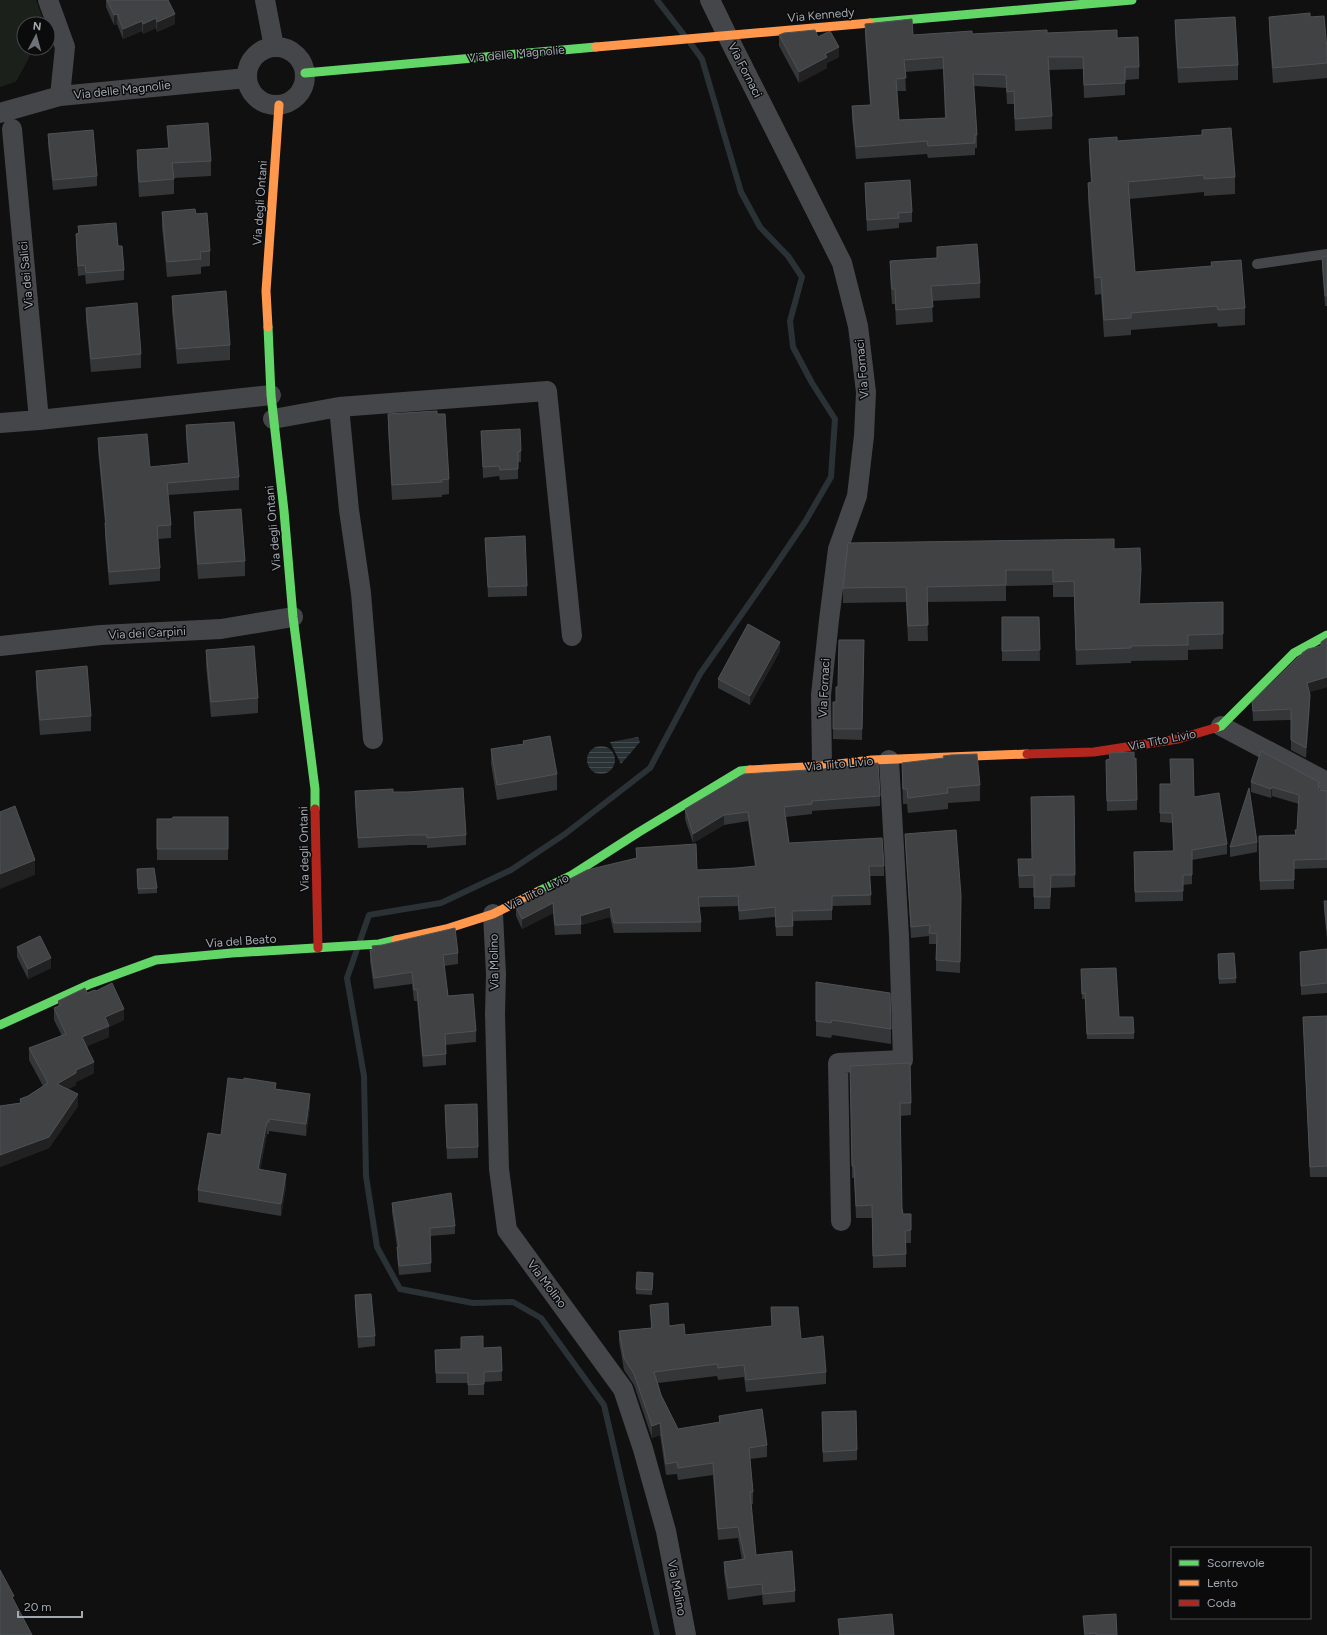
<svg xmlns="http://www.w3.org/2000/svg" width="1327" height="1635" font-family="Figtree,sans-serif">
  <defs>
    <pattern id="water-rules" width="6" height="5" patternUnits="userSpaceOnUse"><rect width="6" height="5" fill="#2a3236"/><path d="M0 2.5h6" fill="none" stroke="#464d51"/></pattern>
  </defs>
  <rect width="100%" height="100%" fill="#101011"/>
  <path fill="#1b201b" d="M0 0H36L44 22V24H24V48H34L17 80 15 82 0 87Z"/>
  <path fill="url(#water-rules)" d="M638 737 640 742 621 764 610 742Z
    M587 760a14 14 0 1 1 28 0a14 14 0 1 1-28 0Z"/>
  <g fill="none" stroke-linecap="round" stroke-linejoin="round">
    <path stroke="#2a3236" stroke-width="6" d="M657 0 684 35
      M657 1635 604 1405 541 1318 513 1302 473 1303 400 1289 377 1247 366 1176 364 1076 347 978 369 915 441 903 511 870 565 834 650 768 700 674 767 578 805 522 831 477 835 419 812 383 793 347 790 321 802 277 788 256 760 227 741 192 702 59 691 44"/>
    <path stroke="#454649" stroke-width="10" d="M1257 264 1327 254"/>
    <path stroke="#454649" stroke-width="20" d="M48 0 65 47 60 96
      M265 0 274 47
      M710 0 727 35 842 263 858 326 866 392 864 436 857 496 838 549 829 620 821 695 822 766
      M247 76a29 29 0 1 1 58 0a29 29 0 1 1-58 0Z
      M0 113 60 96 247 78
      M12 129 39 420
      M339 407 349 510 361 593 373 739
      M273 419 339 407 547 391 572 636
      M0 423 39 420 271 395
      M0 646 101 635 221 629 293 617
      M1221 726 1327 782
      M493 914 496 974 495 1014 499 1169 507 1230 623 1389 643 1449 666 1531 686 1635
      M841 1221 838 1063 903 1060 899 936 889 760"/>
    <path stroke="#63d668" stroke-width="9" d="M870 23 1132 0
      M305 73 596 47
      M268 327 271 395 284 511 293 617 315 789V809
      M1215 728 1221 726 1294 653 1327 635
      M539 891 572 875 639 832 740 771 750 770
      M0 1025 90 984 156 960 232 953 379 944 396 940"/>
    <path stroke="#ff974d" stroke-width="9" d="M596 47 870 23
      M268 327 266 291 279 105
      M750 770 822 766 872 760 1027 754
      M396 940 446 929 493 914 539 891"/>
    <path stroke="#b3261e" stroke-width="9" d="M1027 754 1094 752 1178 739 1215 728
      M315 809 318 948"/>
  </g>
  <path fill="#343637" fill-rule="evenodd" d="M106 0H168L175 24 157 32 156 28 143 34 142 31 123 39 117 24 114 25 106 7Z
    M1269 17H1310L1327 49V78L1273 83 1269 32Z
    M1175 20 1238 65V80L1178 83 1175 35Z
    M865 24 913 35 1047 33 1117 38 1139 67V79L1125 80V95L1084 98 1083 69 1049 70 1052 116V129L1015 131 1014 104H1007L1006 88 974 86 977 135V148H975V155L928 158 927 154 856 159 852 118V106L870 105 865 36ZM943 69 945 118 899 120 897 91H906L905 72Z
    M779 35 818 37 839 57 827 63V68L799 83 779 46Z
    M167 126 211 161V176L174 178V194L139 197 137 166V150L168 148Z
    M48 134 97 176V186L53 190 48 144Z
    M1089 139 1117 141 1235 177V194L1204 196V192L1129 199 1135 272 1211 266V262L1245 308V325L1218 327 1217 323 1131 330V335L1104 337 1101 294 1095 295 1088 200V183H1091L1089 156Z
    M865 183 912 212V222L899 223V228L867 231 865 193Z
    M162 212 196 214 210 251V266L201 267V274L167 277 162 227Z
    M78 226 118 246 124 270V280L86 284 85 275 78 276 76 244V234L78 233Z
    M937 247 980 283V298L932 301 933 322 896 325 895 304H892L890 276V261L937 258Z
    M1327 256V306H1325L1322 267V257Z
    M172 296 230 345V360L177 364 172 311Z
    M86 308 141 354V368L91 372 86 321Z
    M388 414H437L449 479V494L442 495V497L392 500 388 429Z
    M186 425 239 477V490L168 495 171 525V538L158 539 160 568V581L109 585 105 536V523L98 451V438L150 467 188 463 186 437Z
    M481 431 521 451V462H518V479L500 480 499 476 483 478Z
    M194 512 245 561V576L198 579 194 527Z
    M485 538 527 586V596L488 597Z
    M1114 549 1141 584 1140 604 1223 602V649L1188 650V660L1131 661V663L1076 665 1074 597H1053V585L1006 586V601L927 602 928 641H908L906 602 843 603V588Z
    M1002 617H1039L1040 661H1002Z
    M1327 638V687L1309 692 1310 705 1306 758 1291 750V720L1253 721 1252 702 1302 656 1321 646V642Z
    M206 650 258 698V713L211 717 206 665Z
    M864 650 862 740 833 739V702H836L838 687Z
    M780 651 750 705 718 688V679Z
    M36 671 91 716V731L40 735 36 686Z
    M523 741 557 774V790L497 800 491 764V749L523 744Z
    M1170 759 1194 797 1227 844V854L1192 860V884L1183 885V901L1135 902 1134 852 1173 851 1172 823 1160 822V784H1171Z
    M1106 760 1137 800V810L1107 811Z
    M902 763 980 785V801L948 803V809L908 813 907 804H903L902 778Z
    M1251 782 1327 791V868L1294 869V889L1260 890 1259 836 1295 835 1297 830 1299 804 1272 796 1271 798 1251 792Z
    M355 791 393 792 466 835V845L427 848V845H411L358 848 355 802Z
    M880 796V806L812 811V814L786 817 789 843 884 866V876H870L871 905 832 906V920L793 921V936H776L775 917 739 920 738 906 699 907 701 922V932L614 933 610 917 581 925V934L555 935 553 913 522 929 516 916V907L636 858V848L697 870 737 868 755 866 748 821 724 825 693 843 685 819V809Z
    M1074 796 1075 887 1051 888 1050 909H1034V888H1019L1018 872V859H1032L1031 797Z
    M228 817V860H157V819Z
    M905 834 961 896 960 973 936 971V944H929V936L911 938 905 844Z
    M1257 842V852L1230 857V847Z
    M137 869 157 888V893L138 894Z
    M1324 901H1327V940L1324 910Z
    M372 946 458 953V964L444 966 448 996 476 1031V1042L446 1045V1065L423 1067 417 1001H414L412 984 374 989 370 961V950H372Z
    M17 947 51 968 28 979 17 957Z
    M1327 949V993L1301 995 1300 952Z
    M1218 959 1236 978V983L1219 984Z
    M1081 969 1119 1017 1134 1033V1039H1087L1085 999H1082Z
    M816 982 891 1029V1044L832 1035 831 1038 816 1036Z
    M96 991 124 1020 109 1027V1037L87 1046 94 1073 76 1082V1085L68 1089 78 1106 49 1148 0 1167V1106L20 1103V1099L28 1096 43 1086 29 1060V1048L62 1036 54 1020V1008L58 1006V1001Z
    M1327 1016V1177H1310L1303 1017Z
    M850 1066 911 1103V1115L900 1116 902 1208 903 1214H911V1243H906V1267L873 1268 872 1218H856L854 1178H852Z
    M276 1089 310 1106 306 1136 269 1131V1134H267L260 1170 286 1186 281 1216 198 1202V1190L221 1135Z
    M445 1115 478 1147V1158L447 1159Z
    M392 1203 455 1226V1234L430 1236 431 1272 399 1275 397 1256V1247L392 1212Z
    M653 1278 652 1295 636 1294V1289Z
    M355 1295 375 1336V1346L358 1348 355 1305Z
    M650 1305 669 1326 685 1335 801 1339 826 1372V1384L746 1392 744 1377 718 1380 717 1376 658 1383 661 1395 678 1429 719 1422V1416L767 1445V1457L750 1459 753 1492V1504H751L756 1555 795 1591V1602L763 1605 762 1595 728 1600 724 1573V1562L742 1560 738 1538 718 1540 713 1475 678 1480 677 1474 666 1475 660 1435 652 1438 634 1385 624 1370 619 1342V1331L651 1328Z
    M461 1337 483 1348 501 1347 502 1381 484 1382V1395H468V1383H436L435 1350 461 1349Z
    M822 1412 857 1450V1460L823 1462Z
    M1083 1616 1117 1635H1084Z
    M838 1619 894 1635H839Z"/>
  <path fill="#212122" d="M117 14V24L114 25V15Z
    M175 14V24L157 32V22Z
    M156 18V28L143 34V24Z
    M142 21V31L123 39V29Z
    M839 47V57L827 63V68L799 83V72L825 54Z
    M1141 569V584L1139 619V604Z
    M780 642V651L750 705V696Z
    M1327 677V687L1307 693V683Z
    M1310 695V705L1306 758V748Z
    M1272 787V796L1271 798V789Z
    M724 815V825L693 843V834Z
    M35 860V875L0 889V874Z
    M553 903V913L522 929V919Z
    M610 907V917L581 925 580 916Z
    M51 958V968L28 979V969Z
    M124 1009V1020L109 1027V1037L82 1048V1037L105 1017Z
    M94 1062V1073L76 1082V1085L57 1096V1084L76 1070Z
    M78 1094V1106L49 1148 0 1167V1155Z
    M310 1094V1106L306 1136V1124Z
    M267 1122V1134L258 1182V1169Z
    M286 1174V1186L281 1216V1204Z
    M660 1423V1435L652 1438V1426Z"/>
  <path fill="#404244" stroke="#4f5255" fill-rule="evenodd" d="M107 0H168L175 14 157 22 156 18 143 24 142 21 123 29 117 14 114 15Z
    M1310 13V17L1324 16 1327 49V63L1273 68 1269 17Z
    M1235 17 1238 65 1178 68 1175 20Z
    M912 19 913 35 972 31V34L1047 30V33L1117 30V38L1138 37 1139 67H1125V83L1084 85 1083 57H1048L1052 116 1015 119 1014 91 1007 92 1006 75 973 74 977 135H975V143L928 146 927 141 856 147 852 106 871 105 865 24ZM943 57 946 118 899 120 896 79 906 78 904 60Z
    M815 30 818 37 830 31 839 47 825 54 827 57 799 72 779 35 784 33Z
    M208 123 211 161 172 163 174 179 139 182 137 150 169 148 167 126Z
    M1231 128 1235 177 1204 179V175L1128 182 1135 272 1212 266 1211 262 1241 260 1245 308 1218 310 1217 306 1131 313V318L1104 320 1101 277 1095 278 1088 183 1092 182 1089 139 1117 137V141L1202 135V130Z
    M93 130 97 176 53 180 48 134Z
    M910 180 912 212 898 213 899 218 867 220 865 183Z
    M195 209 196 214 207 213 210 251 200 252 201 259 167 262 162 212Z
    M116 223 118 246H122L124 270 86 273 85 265 78 266 76 234 79 233 78 226Z
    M977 244 980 283 931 286 933 307 896 310 895 289H892L890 261 937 258V247Z
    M1327 256V296H1325L1322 257Z
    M226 291 230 345 177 349 172 296Z
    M137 303 141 354 91 359 86 308Z
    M437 411V414H445L449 479 441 480 442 482 392 485 388 414Z
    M234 422 239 477 167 483 171 525 157 526 160 568 109 572 105 523H106L98 438 147 434 150 467 189 463 186 425Z
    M520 429 521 451 518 452V469L500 470 499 466 483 467 481 431Z
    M241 509 245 561 198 564 194 512Z
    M525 536 527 586 488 587 485 538Z
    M1114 539V549L1140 548 1141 569 1139 604 1223 602V634L1188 635V645L1131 646V648L1076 650 1074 581 1053 582V570H1006V585L927 587 928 625 908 626 906 587 843 588 848 543Z
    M1002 617H1039L1040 650 1002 651Z
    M748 624 780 642 750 696 718 679Z
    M1327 638V677L1307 683 1310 695 1306 748 1291 740V709L1253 711 1252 702 1298 657 1302 655V653L1308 649 1321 646V642Z
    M839 640H864L862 729H833V702H836V687H838Z
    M254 646 258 698 211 702 206 650Z
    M87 666 91 716 40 720 36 671Z
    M550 736 557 774 497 785 491 749 524 744 523 741Z
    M1261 751 1319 782 1318 790 1327 791V859L1294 860V880L1260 881 1259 836 1296 835 1295 830H1297L1299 795 1272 787 1271 789 1251 782Z
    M1134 752V759L1136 758 1137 800 1107 801 1106 760 1110 759 1109 753Z
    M977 754 980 785 947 788 948 793 908 798 907 789H903L902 763 944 758 943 756 951 755Z
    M1170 759H1193L1194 797 1219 793 1227 844 1192 850V875H1183V891L1135 892 1134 852 1174 851 1172 813H1160V784H1171Z
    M878 763 880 796 812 801V804L784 807 789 843 882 838 884 866H869L871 895 832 896V910L792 911 793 926 776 927 775 907 739 911 738 896 698 897 701 922 614 923 610 907 580 916 581 924 555 925 553 903 522 919 516 907 587 870 637 858 636 848 696 844 697 870 737 868 756 866 748 812 724 815 693 834 685 809 744 774 823 769Z
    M463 788 466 835 427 838V835H411L358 838 355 791 393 789V792H408Z
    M1249 788 1257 842 1230 847Z
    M1074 796 1075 875H1051L1050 897H1034V875L1019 876 1018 859H1032L1031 797Z
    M15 806 35 860 0 874V812Z
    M173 817H228V849H157V819H172Z
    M956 830 961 896 960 962 936 960 937 934 929 933 930 925 911 927 905 834Z
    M154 868 157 888 138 889 137 869Z
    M1324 901H1327V930Z
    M455 928 458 953 443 955 448 996 473 994 476 1031 445 1034 446 1054 423 1056 417 989 414 990 412 972 374 978 370 950H373L372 946 382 945Z
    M40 936 51 958 28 969 17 947Z
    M1327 949V983L1301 986 1300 952Z
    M1234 953 1236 978 1219 979 1218 954Z
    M1116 968 1119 1017H1133L1134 1033 1087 1034 1085 993 1082 994 1081 969Z
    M816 982 890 993 891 1029 832 1020 831 1023 816 1021Z
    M112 983 124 1009 105 1017 109 1026 82 1037 94 1062 76 1070V1073L57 1084 78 1094 49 1137 0 1155V1106L21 1103 20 1099 28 1096 48 1083 29 1048 66 1034 54 1008 61 1005 58 1001 85 988 87 993 95 990 96 991Z
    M1327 1016V1166L1310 1167 1303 1017Z
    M910 1063 911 1103H900L902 1208 903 1214H911V1230L905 1231 906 1254 873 1256 872 1205 856 1206 854 1166H852L850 1066Z
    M228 1078 244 1080V1078L276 1083 275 1089 310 1094 306 1124 269 1119V1122H267L258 1169 286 1174 281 1204 198 1190 208 1133 221 1135Z
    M477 1104 478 1147 447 1148 445 1105Z
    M451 1193 455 1226 430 1228 431 1263 399 1266 397 1247H399L392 1203Z
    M637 1272 653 1273 652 1290 636 1289Z
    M371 1294 375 1336 358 1337 355 1295Z
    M668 1303 669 1326 684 1324 685 1335 772 1326 771 1307H798L801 1339 823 1336 826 1372 746 1380 744 1365 718 1368 717 1364 654 1372 661 1395 678 1429 720 1422 719 1416 762 1409 767 1445 749 1448 753 1492H750L756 1555 792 1551 795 1591 763 1594 762 1584 728 1588 724 1562 745 1559 738 1527 718 1529 713 1463 678 1468 677 1462 666 1464 660 1423 652 1426 634 1374 624 1358 619 1331 652 1328 650 1305Z
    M483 1336V1348L501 1347 502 1371 484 1372V1384L468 1385V1373H436L435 1350 461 1349V1337Z
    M856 1411 857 1450 823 1452 822 1412Z
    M0 1570 14 1596 12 1597 32 1635H0Z
    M892 1614 894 1635H840L838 1619Z
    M1116 1614 1117 1635H1096V1633L1085 1634 1083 1616Z"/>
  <g text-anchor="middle" stroke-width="3" stroke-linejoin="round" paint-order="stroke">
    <g font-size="12" fill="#a2a8b1" stroke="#0b0b0c">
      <text transform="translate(821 15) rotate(-5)" y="4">Via Kennedy</text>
      <text transform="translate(516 54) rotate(-5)" y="4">Via delle Magnolie</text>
      <text transform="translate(745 70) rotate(63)" y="4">Via Fornaci</text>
      <text transform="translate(122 90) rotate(-6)" y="4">Via delle Magnolie</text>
      <text transform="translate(260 203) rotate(-86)" y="4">Via degli Ontani</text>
      <text transform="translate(26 275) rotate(-95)" y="4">Via dei Salici</text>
      <text transform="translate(862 369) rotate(-95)" y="4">Via Fornaci</text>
      <text transform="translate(273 528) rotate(-95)" y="4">Via degli Ontani</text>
      <text transform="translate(147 633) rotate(-3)" y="4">Via dei Carpini</text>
      <text transform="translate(824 688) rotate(-87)" y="4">Via Fornaci</text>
      <text transform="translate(1162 740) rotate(-11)" y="4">Via Tito Livio</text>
      <text transform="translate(839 764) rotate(-5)" y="4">Via Tito Livio</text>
      <text transform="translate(304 849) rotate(-91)" y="4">Via degli Ontani</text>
      <text transform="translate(537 892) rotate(-26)" y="4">Via Tito Livio</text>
      <text transform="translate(241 941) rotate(-4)" y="4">Via del Beato</text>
      <text transform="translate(494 962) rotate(-91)" y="4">Via Molino</text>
      <text transform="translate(547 1284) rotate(53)" y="4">Via Molino</text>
      <text transform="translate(677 1588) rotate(79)" y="4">Via Molino</text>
    </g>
  </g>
  <rect x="1171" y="1547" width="140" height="72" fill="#0b0b0c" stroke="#474a4e"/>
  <rect x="1179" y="1560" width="20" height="6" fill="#63d668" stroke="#474a4e"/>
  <text x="1207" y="1567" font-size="12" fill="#a2a8b1">Scorrevole</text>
  <rect x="1179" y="1580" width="20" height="6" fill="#ff974d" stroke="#474a4e"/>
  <text x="1207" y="1587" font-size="12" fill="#a2a8b1">Lento</text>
  <rect x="1179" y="1600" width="20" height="6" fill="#b3261e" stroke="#474a4e"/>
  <text x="1207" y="1607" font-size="12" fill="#a2a8b1">Coda</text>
  <g transform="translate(36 36) rotate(6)"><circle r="19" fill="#0b0b0c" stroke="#474a4e"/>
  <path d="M0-3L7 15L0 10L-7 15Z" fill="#6f7379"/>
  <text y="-6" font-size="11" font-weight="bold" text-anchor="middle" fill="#a2a8b1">N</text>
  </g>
  <path d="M18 1611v6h64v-6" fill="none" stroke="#a2a8b1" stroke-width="2"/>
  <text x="24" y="1611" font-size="12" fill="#a2a8b1" stroke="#0b0b0c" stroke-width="3" paint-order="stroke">20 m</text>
</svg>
